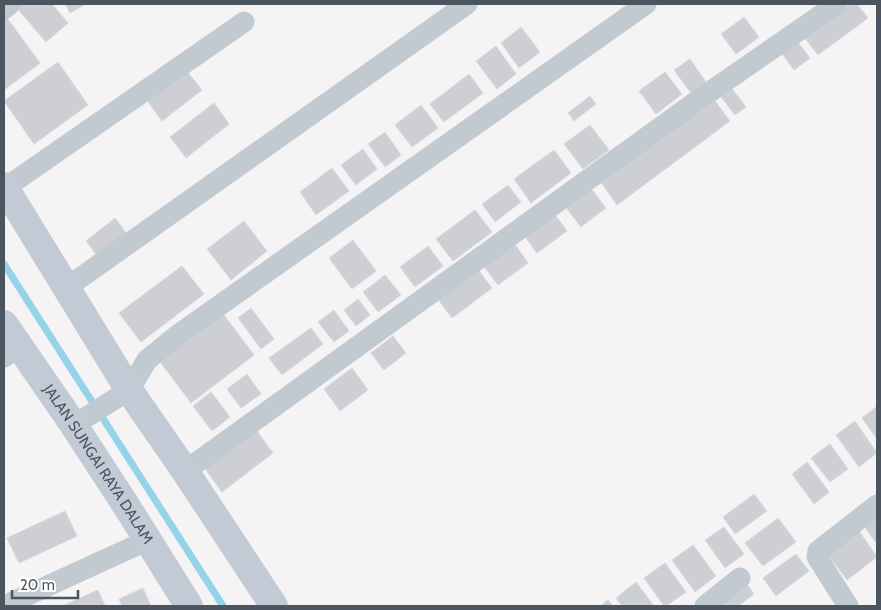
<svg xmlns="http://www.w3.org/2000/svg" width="881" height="610" font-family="Cabin,sans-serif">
  <rect width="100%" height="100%" fill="#f5f3f3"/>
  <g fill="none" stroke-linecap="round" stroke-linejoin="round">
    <path stroke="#94d3ea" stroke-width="7" d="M4 264 223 606"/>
  </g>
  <path fill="#cdcfd5" stroke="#d7d9de" d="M22 4H52L68 23 46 42 17 8Z
    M65 4H86L70 13Z
    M851 4H857L868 18 818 55 805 38Z
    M744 17 759 37 736 54 721 34Z
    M7 18 40 63 4 90V21Z
    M521 27 540 52 519 68 501 43Z
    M794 37 810 58 794 70 778 48Z
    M496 46 516 74 497 89 476 61Z
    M690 59 706 82 691 93 674 70Z
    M58 62 88 105 34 144 4 101Z
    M185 69 202 90 162 121 146 99Z
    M665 72 682 94 656 114 639 91Z
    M469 74 483 93 444 122 430 104Z
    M729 85 746 107 735 115 718 93Z
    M590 96 596 104 574 121 568 113Z
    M712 97 730 121 617 205 600 181Z
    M214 103 229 124 186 158 170 137Z
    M421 105 438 128 412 147 395 125Z
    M590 125 609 150 583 169 564 144Z
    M385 132 401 155 385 167 368 144Z
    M363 149 377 169 356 185 341 165Z
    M554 150 571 173 531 203 514 179Z
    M332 168 349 191 316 215 300 192Z
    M508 185 521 202 495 222 482 204Z
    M589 186 606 208 581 227 564 205Z
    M475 210 492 232 453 261 436 239Z
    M553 212 567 231 537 253 523 234Z
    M115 218 127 234 98 257 86 241Z
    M244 221 267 251 231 280 207 249Z
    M353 240 376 271 352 289 329 258Z
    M512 240 528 263 498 285 481 263Z
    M428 246 443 266 415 287 400 267Z
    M182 266 204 294 141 342 119 313Z
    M477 268 492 288 452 318 437 298Z
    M385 275 401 295 378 312 363 292Z
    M358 299 370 315 356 326 344 310Z
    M251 308 274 339 261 349 238 318Z
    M334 310 349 331 334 342 318 322Z
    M221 311 254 355 191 403 158 359Z
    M311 328 323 344 282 375 269 358Z
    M393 336 406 353 384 370 371 353Z
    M352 368 368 390 340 411 324 389Z
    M247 374 261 394 241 408 227 389Z
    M211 392 230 417 212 431 193 406Z
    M877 406V439L862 418Z
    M855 421 877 453 859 467 836 435Z
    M254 427 273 453 222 492 203 466Z
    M830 444 848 469 830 482 811 458Z
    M807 462 829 492 814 504 792 474Z
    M754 494 767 511 735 534 723 517Z
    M65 511 77 536 19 563 7 538Z
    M877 515V544L863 525Z
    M778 518 796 542 763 566 745 543Z
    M724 527 744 554 725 568 705 540Z
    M857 528 877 557 847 580 825 551Z
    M693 545 716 576 695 592 672 560Z
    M796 554 809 571 776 596 763 578Z
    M665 563 686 592 666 606H664L644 578Z
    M745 581 754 594 738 606H719Z
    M636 582 654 606H622L616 598Z
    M143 588 151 606H122L119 599Z
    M98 590 105 606H63Z
    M608 600 613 606H600Z"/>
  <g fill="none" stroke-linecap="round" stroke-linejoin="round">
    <path stroke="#c1c9d1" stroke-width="21" d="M4 9 10 4
      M5 188 244 22
      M66 288 467 4
      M4 357 20 347
      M73 424 85 418 129 390 147 360 179 334 646 4
      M185 471 701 98 837 4
      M4 606 148 540
      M705 606 740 578
      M848 606 817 557 818 551 877 505"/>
    <g stroke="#c2cad5" stroke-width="28">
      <path d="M4 186 129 390 185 471 274 606"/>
      <path id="s1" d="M4 324 73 424 129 510 189 606"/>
    </g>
  </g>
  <g text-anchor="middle" stroke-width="4" stroke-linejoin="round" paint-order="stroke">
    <g font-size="15" fill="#4b5560" stroke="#fff">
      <text dy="5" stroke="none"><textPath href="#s1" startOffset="169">JALAN SUNGAI RAYA DALAM</textPath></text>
    </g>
  </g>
  <rect width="881" height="610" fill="none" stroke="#4b5560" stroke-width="10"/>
  <path d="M12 590v8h66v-8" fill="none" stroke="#4b5560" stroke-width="2.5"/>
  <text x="20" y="590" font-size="15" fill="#4b5560" stroke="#ffffff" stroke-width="4" paint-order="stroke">20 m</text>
</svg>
